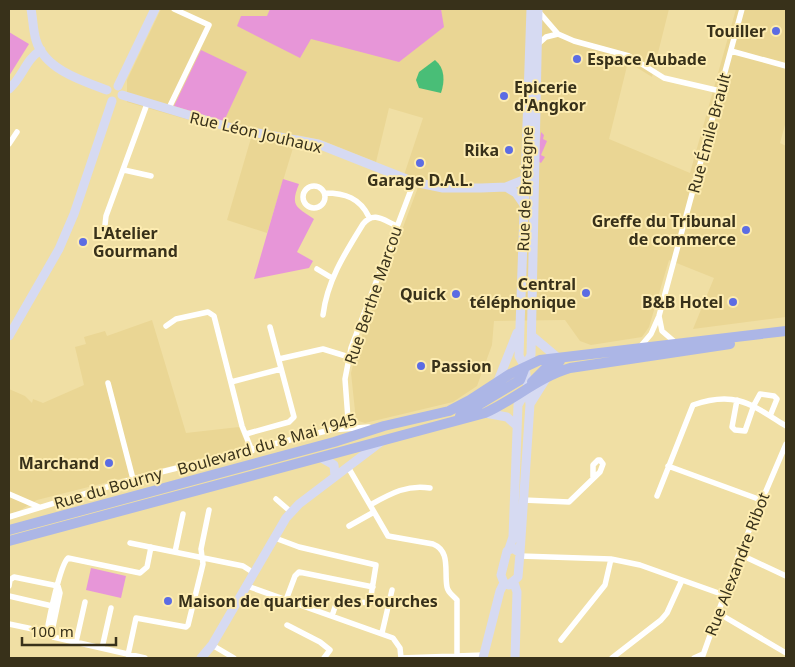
<svg xmlns="http://www.w3.org/2000/svg" width="795" height="667" font-family="'Noto Sans',sans-serif">
  <rect width="100%" height="100%" fill="#f0dfa4"/>
  <path fill="#ead694" d="M161 9H669L652 77 628 62 609 139 690 173 736 9H786V121L780 143 786 146V317L693 329 714 278 669 260 649 327 642 337 591 345 580 341 565 320 494 321 492 345 477 386 453 402 365 423 356 420 351 373 357 349 417 190 420 178 404 175 423 118 389 108 376 162 321 140 297 135 267 233 227 220 251 138 127 102V80Z
    M152 320 186 433 239 427 247 447 37 500 19 511 9 514V389L25 396 32 403 33 399 43 403 84 385 75 347 86 344 84 337 105 331 107 336Z"/>
  <path fill="#e796d8" d="M270 9H441L444 27 399 62 311 39 300 58 237 26 241 16H267Z
    M9 32 29 44 9 76Z
    M201 50 247 72 224 121 174 106Z
    M541 132 544 135 543 139 547 141 541 155 545 157 541 163 538 161Z
    M283 179 299 184C290 206 296 207 314 219L297 252 313 261 309 268 254 279Z
    M91 568 126 576 121 598 86 590Z"/>
  <path fill="#49be77" d="M435 60C445 68 445 81 441 93L419 88 416 80 419 72Z"/>
  <g fill="none" stroke-linecap="round" stroke-linejoin="round">
    <path stroke="#fff" stroke-width="5.5" d="M539 12 558 34 574 41 629 56 664 78 720 91
      M537 45 546 37 558 34
      M731 51 786 66
      M168 110 209 25 174 9
      M9 144 17 132
      M124 170 151 176
      M303 197a11 11 0 1 1 22 0a11 11 0 1 1-22 0Z
      M325 193C345 193 360 198 369 217
      M105 225 106 216 147 104
      M317 269 332 278
      M323 315C327 281 345 253 363 224 374 211 383 220 397 226
      M659 316 662 331 676 343
      M166 326 176 319 208 312 214 316 242 426 252 451
      M640 347 651 334 659 316 742 9
      M279 359 323 349 349 357
      M231 382 281 369
      M108 383 133 479
      M737 400 732 427 735 430 745 431 754 405 760 394 774 396 777 399 770 416
      M343 428 348 419 345 379 351 348 414 182
      M246 434 289 422 294 417 270 327
      M668 466 761 500
      M348 467 388 536 433 544C451 551 444 572 447 587 448 593 453 595 457 600V656
      M9 494 39 507
      M657 496 693 405C736 390 752 405 786 426
      M276 499 291 512
      M523 500 569 502 600 472 603 464 600 460H598L593 465V477
      M370 505C390 494 407 484 430 488
      M9 517 133 479 330 430 369 427
      M349 526 374 512
      M275 538 299 547 376 565 370 602C359 605 348 596 337 601L332 616
      M130 543 243 566 254 573
      M175 552 183 514
      M739 554 786 576
      M520 556 611 559 640 565 724 595
      M9 586 10 580 14 577 58 586
      M247 586 393 638 400 648 401 658
      M9 596 52 606
      M286 600 295 576 299 572 373 587
      M718 613 786 653
      M9 624 47 632
      M287 625 320 642 330 650 324 658
      M47 632C49 619 60 565 68 558L140 573 147 567 151 547
      M47 632 53 637 145 658
      M382 633 392 590
      M51 636 60 593 58 586
      M561 640 605 585 611 559
      M76 642 85 602
      M212 645 234 658
      M102 648 111 608
      M128 655 136 618 186 627 188 625 203 564 201 549 209 510
      M401 658 484 655
      M612 658 661 620 667 613 682 580
      M694 658 703 654
      M702 658 739 554 786 444"/>
    <path stroke="#d6daf2" stroke-width="9" d="M31 9C33 19 33 30 36 40 44 69 82 81 107 90
      M118 86 155 9
      M9 89C23 77 25 60 41 50
      M122 95 235 129 318 144 414 182 443 188H481L506 187 526 179
      M506 187 516 193 525 206
      M9 336 59 249 74 214 112 101
      M532 336 558 358
      M525 367 531 355 538 9
      M501 382 498 381 517 333
      M530 404 547 377
      M485 413 507 417 517 426
      M320 457 334 465 335 476
      M513 548 520 553 518 577 509 585 504 583 501 575 507 551Z
      M509 549 513 537 518 405 527 389
      M520 553 530 404 525 367 519 356 531 9
      M514 583 517 592 515 658
      M201 658 212 645 286 518 299 504 382 441
      M483 658 500 591 504 583"/>
    <path stroke="#acb6e6" stroke-width="10" d="M532 382 546 368 560 361
      M460 416 520 380 525 367
      M9 530 334 442 384 426 449 411 470 400 510 374 540 360 786 331
      M9 541 485 413C514 400 539 377 570 368L730 344"/>
  </g>
  <g fill="#5c6ce3" stroke="#fdecb1" stroke-width="2">
    <circle cx="776" cy="31" r="5"/>
    <circle cx="577" cy="59" r="5"/>
    <circle cx="504" cy="96" r="5"/>
    <circle cx="509" cy="150" r="5"/>
    <circle cx="420" cy="163" r="5"/>
    <circle cx="746" cy="230" r="5"/>
    <circle cx="83" cy="242" r="5"/>
    <circle cx="586" cy="293" r="5"/>
    <circle cx="456" cy="294" r="5"/>
    <circle cx="733" cy="302" r="5"/>
    <circle cx="421" cy="366" r="5"/>
    <circle cx="109" cy="463" r="5"/>
    <circle cx="168" cy="601" r="5"/>
  </g>
  <g text-anchor="middle" stroke-width="4" stroke-linejoin="round" paint-order="stroke">
    <g font-size="16" font-weight="bold" fill="#38311a" stroke="#fdecb1" text-anchor="end">
      <text x="766" y="37">Touiller</text>
      <text x="587" y="65" text-anchor="start">Espace Aubade</text>
      <text x="514" y="93" text-anchor="start">Epicerie<tspan x="514" dy="18">d'Angkor</tspan></text>
      <text x="499" y="156">Rika</text>
      <text x="420" y="186" text-anchor="middle">Garage D.A.L.</text>
      <text x="736" y="227">Greffe du Tribunal<tspan x="736" dy="18">de commerce</tspan></text>
      <text x="93" y="239" text-anchor="start">L'Atelier<tspan x="93" dy="18">Gourmand</tspan></text>
      <text x="576" y="290">Central<tspan x="576" dy="18">téléphonique</tspan></text>
      <text x="446" y="300">Quick</text>
      <text x="723" y="308">B&amp;B Hotel</text>
      <text x="431" y="372" text-anchor="start">Passion</text>
      <text x="99" y="469">Marchand</text>
      <text x="178" y="607" text-anchor="start">Maison de quartier des Fourches</text>
    </g>
    <g font-size="16" fill="#38311a" stroke="#fdecb1">
      <text transform="translate(256 132) rotate(13)" y="6">Rue Léon Jouhaux</text>
      <text transform="translate(709 133) rotate(-75)" y="6">Rue Émile Brault</text>
      <text transform="translate(525 189) rotate(-88)" y="6">Rue de Bretagne</text>
      <text transform="translate(373 295) rotate(-71)" y="6">Rue Berthe Marcou</text>
      <text transform="translate(267 444) rotate(-16)" y="6">Boulevard du 8 Mai 1945</text>
      <text transform="translate(108 488) rotate(-16)" y="6">Rue du Bourny</text>
      <text transform="translate(737 564) rotate(-69)" y="6">Rue Alexandre Ribot</text>
    </g>
  </g>
  <rect width="795" height="667" fill="none" stroke="#38311a" stroke-width="20"/>
  <path d="M22 637v8h94v-8" fill="none" stroke="#38311a" stroke-width="2.5"/>
  <text x="30" y="637" font-size="15" fill="#38311a" stroke="#fdecb1" stroke-width="4" paint-order="stroke">100 m</text>
</svg>
